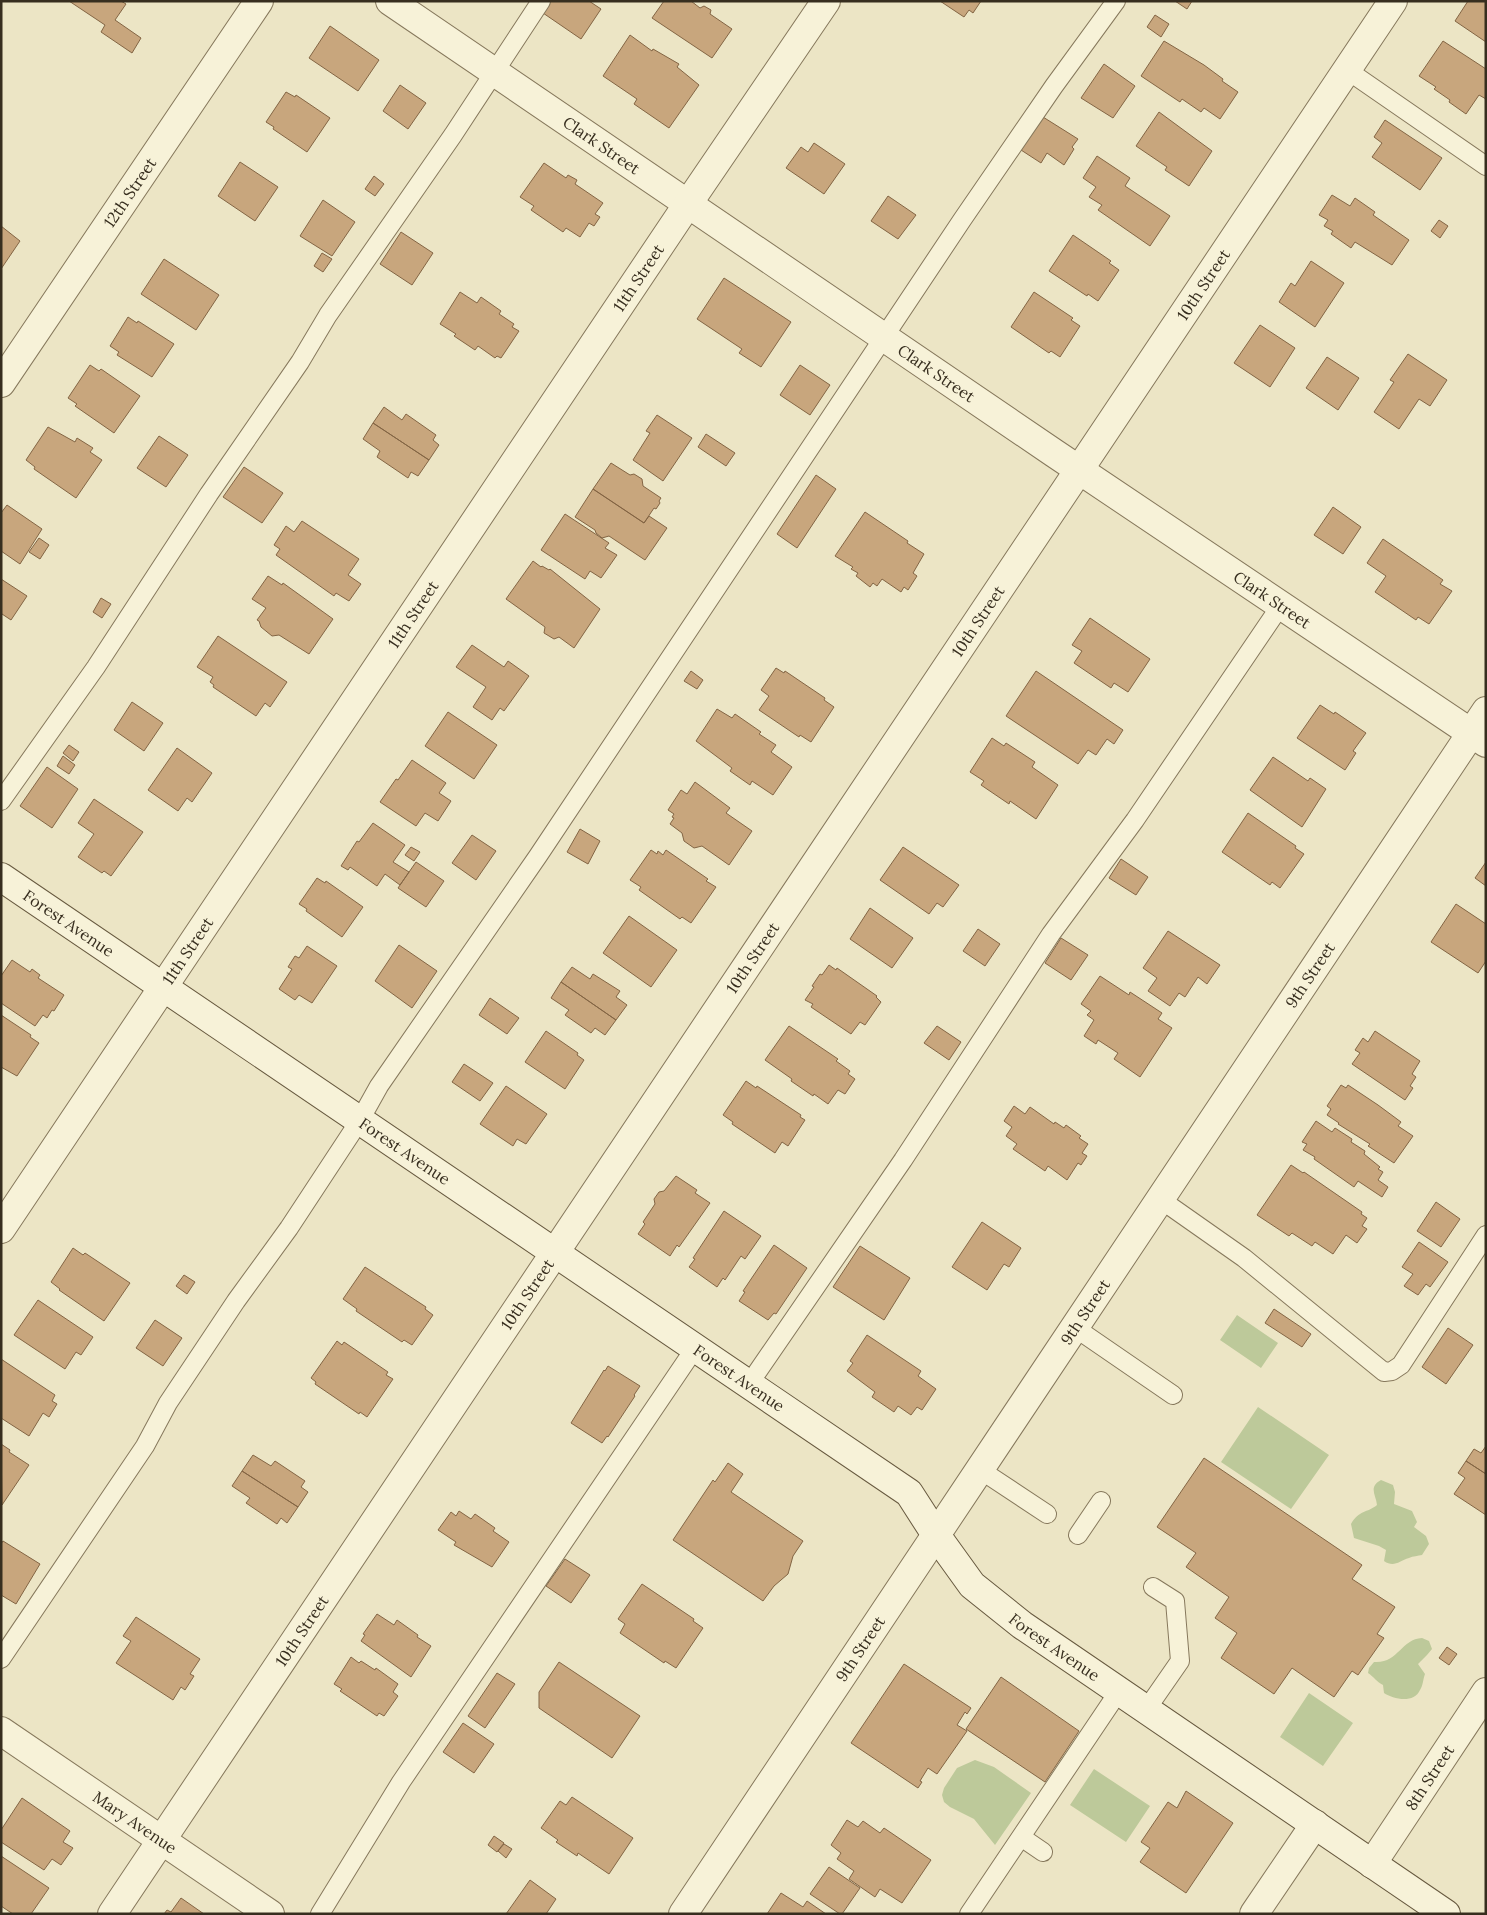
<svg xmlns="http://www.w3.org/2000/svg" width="1487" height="1915" font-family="Lora,serif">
  <rect width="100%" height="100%" fill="#ece5c5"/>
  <path fill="#bdc99a" d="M1237 1315 1278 1343 1261 1368 1220 1340Z
    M1258 1407 1329 1455 1291 1509 1221 1462Z
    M1381 1480 1393 1485 1395 1492 1394 1504 1412 1511 1417 1522 1414 1527 1426 1536 1429 1544 1422 1555C1418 1556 1413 1556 1409 1558 1399 1561 1394 1568 1384 1561L1386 1550 1379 1546 1354 1538 1351 1524C1359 1510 1367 1513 1377 1505 1376 1495 1368 1487 1381 1480Z
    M1422 1638 1429 1641 1432 1649 1427 1655 1418 1664 1425 1674C1423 1679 1423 1686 1420 1690 1414 1704 1393 1699 1384 1693L1383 1685C1377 1682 1374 1677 1368 1673L1369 1668 1374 1662C1398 1664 1401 1639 1422 1638Z
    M1309 1693 1353 1723 1323 1766 1280 1737Z
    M975 1760 994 1767 1031 1793 995 1845 974 1819 950 1807 944 1802 942 1795 944 1788 957 1768Z
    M1094 1769 1150 1806 1126 1842 1070 1805Z"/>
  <path fill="#c8a67d" stroke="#836544" d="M69 1H121L126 4 115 20 141 38 132 53 101 32 105 25Z
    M551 1H589L601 9 581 39 543 13Z
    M664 1H691L700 8 704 6 711 10 710 14 732 29 712 58 652 18Z
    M940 1H981L973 13 969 10 964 17Z
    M1175 1H1192L1187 9Z
    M1468 1H1486V42L1455 21Z
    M1155 15 1169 24 1161 37 1147 27Z
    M330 26 379 60 358 91 309 58Z
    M630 35 652 51 653 49 679 64 677 67 699 85 669 128 634 104 637 99 603 76Z
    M1164 41 1204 65 1223 79 1222 81 1238 92 1220 119 1204 108 1201 112 1182 99 1180 102 1141 76Z
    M1443 41 1486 69V99L1479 95 1466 114 1449 102 1450 100 1434 89 1436 87 1419 76Z
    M1104 64 1135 86 1113 118 1081 98Z
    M400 85 426 103 408 129 383 111Z
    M286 92 295 97 296 95 330 118 307 152 273 129 274 127 266 122Z
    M1159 112 1212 151 1189 186 1165 170 1167 167 1136 146Z
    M1043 117 1078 139 1072 147 1074 149 1064 165 1047 153 1041 163 1021 150Z
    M1385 120 1442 158 1420 190 1372 157 1382 143 1374 137Z
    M814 143 845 164 824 194 786 168 801 147 808 152Z
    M1097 156 1130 178 1125 186 1170 216 1150 246 1098 210 1102 205 1089 197 1096 187 1083 178Z
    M240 162 278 187 255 221 218 196Z
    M544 163 566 178 568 175 577 180 575 184 603 203 595 214 600 217 594 226 589 223 580 237 566 228 563 232 531 210 534 206 520 197Z
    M374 176 384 184 375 196 365 189Z
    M1332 195 1350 206 1355 198 1375 212 1373 215 1409 240 1392 265 1355 242 1351 248 1331 234 1333 231 1324 226 1328 220 1319 215Z
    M888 196 916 215 898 239 871 221Z
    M323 200 355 222 332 256 300 236Z
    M1439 220 1448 226 1440 238 1431 231Z
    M1 226 20 241 1 269Z
    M401 232 433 253 412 285 380 264Z
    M1073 235 1111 261 1109 263 1119 270 1098 301 1088 294 1087 296 1049 271Z
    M322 253 332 259 323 272 314 266Z
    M164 259 219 295 196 330 141 294Z
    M1311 261 1344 283 1315 327 1279 302 1291 283 1295 286Z
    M724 278 791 322 761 367 739 353 742 349 697 319Z
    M460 292 477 303 481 297 501 311 499 314 514 324 512 327 519 331 501 358 497 356 495 358 478 346 475 350 454 336 456 334 440 324Z
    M1034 292 1073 318 1071 320 1080 326 1060 357 1051 351 1049 353 1011 327Z
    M128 317 137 323 138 321 174 344 152 377 117 355 119 352 110 346Z
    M1260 325 1295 348 1270 387 1234 363Z
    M1408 354 1447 380 1430 406 1419 399 1399 429 1374 412 1394 382 1390 380Z
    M1327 357 1359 378 1338 410 1306 388Z
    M90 365 99 371 101 369 140 396 114 433 75 406 77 404 68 398Z
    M800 365 830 385 810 415 780 395Z
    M384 407 402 420 406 414 436 435 433 440 439 445 429 460 373 423Z
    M657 415 692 438 663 481 633 460 650 433 646 431Z
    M373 423 429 460 418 476 411 472 408 478 377 457 380 451 363 439Z
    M48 427 75 442 77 438 93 448 90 452 102 460 76 498 34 469 35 467 26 460Z
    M706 434 735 453 726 466 698 447Z
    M159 436 188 455 166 487 137 468Z
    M611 463 630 475 634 474 642 479 643 486 661 498 659 501 660 503 656 509 654 508 644 523 593 489Z
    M244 467 283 493 262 523 223 497Z
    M816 475 836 489 797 548 777 534Z
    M593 489 644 523 649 516 667 528 645 560 609 536 602 538 596 533 595 530 575 517Z
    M7 505 42 529 20 564 1 551V513Z
    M1333 507 1361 527 1343 554 1314 535Z
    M865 512 908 541 907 543 924 554 913 573 917 576 908 590 904 587 901 592 882 579 877 586 873 583 870 587 856 576 858 573 851 569 853 567 835 556Z
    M565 514 609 543 605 548 617 555 601 578 590 571 585 579 541 550Z
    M302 521 359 559 348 575 361 584 349 601 336 593 334 596 276 555 280 549 274 545 286 526 294 532Z
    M39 538 49 545 40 559 29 552Z
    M1383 539 1443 580 1440 584 1452 591 1429 624 1418 617 1416 620 1375 592 1386 576 1367 563Z
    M533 561 541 567 542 566 549 570 550 569 600 609 574 648 559 637 554 639 544 633 545 627 506 599Z
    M268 576 282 585 283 583 333 619 309 654 279 635 272 636 261 627 259 621 257 620 266 608 252 599Z
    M1 579 27 596 11 620 2 614 1 616Z
    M101 598 111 604 102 618 93 612Z
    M1090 618 1150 659 1128 692 1114 683 1111 688 1074 663 1082 651 1072 645Z
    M218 636 287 682 270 707 265 703 256 716 213 687 214 685 210 682 213 677 197 667Z
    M472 645 504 667 508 661 529 676 504 711 500 708 492 720 473 707 486 687 456 667Z
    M776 668 784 673 785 671 825 698 824 700 834 707 811 742 800 735 799 737 759 710 769 696 761 690Z
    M691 671 703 680 697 689 684 681Z
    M1036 671 1123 730 1114 744 1107 739 1096 755 1088 750 1078 764 1006 716Z
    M132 702 163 723 144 751 114 730Z
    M1320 705 1334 714 1335 712 1366 733 1353 751 1356 753 1345 770 1297 738Z
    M717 709 732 718 735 714 761 732 759 734 776 745 771 752 792 767 773 795 752 781 750 785 730 771 732 768 696 741Z
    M448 712 497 745 474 779 425 746Z
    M992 738 1004 746 1006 743 1035 762 1032 767 1058 785 1036 819 1010 801 1009 804 981 785 984 781 970 772Z
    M69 745 79 752 73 761 63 753Z
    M177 748 212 773 192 802 187 798 178 811 148 790Z
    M63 756 75 765 69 774 57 766Z
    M1273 757 1308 781 1310 778 1326 789 1302 827 1250 790Z
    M412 760 446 783 439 793 451 801 438 821 425 813 416 826 380 802 396 779 398 780Z
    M47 767 78 789 52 828 20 806Z
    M695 782 730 808 726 813 752 831 729 865 702 846 694 848 684 841 682 833 670 824 674 818 672 817 674 814 668 810 681 790 687 794Z
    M94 799 143 832 111 876 104 871 102 873 78 857 94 834 78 823Z
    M1248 813 1296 846 1295 848 1304 854 1280 888 1272 882 1270 885 1222 852Z
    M373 823 405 845 393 862 409 872 400 885 385 874 377 886 350 867 348 870 341 866 357 841 359 842Z
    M580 829 600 841 588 864 567 852Z
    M472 835 496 851 476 880 452 863Z
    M411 847 420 852 414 861 405 855Z
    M903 847 959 885 943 907 937 903 929 914 880 880Z
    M651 850 657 854 658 851 663 855 666 850 708 879 706 881 716 887 691 923 682 917 680 919 639 890 641 887 630 880Z
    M1121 859 1148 877 1136 895 1109 878Z
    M416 862 444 881 426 907 398 888Z
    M1486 862V886L1475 878Z
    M317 878 325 883 326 881 363 907 342 937 306 911 307 909 299 904Z
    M1456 904 1486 924V961L1478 973 1431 942Z
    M870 908 913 938 892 968 850 939Z
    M629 916 677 950 651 987 603 953Z
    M978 929 1000 944 985 966 963 951Z
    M1168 931 1220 965 1207 984 1198 977 1185 997 1179 993 1170 1006 1148 991 1157 978 1143 968Z
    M1061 938 1088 955 1071 980 1045 963Z
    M399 945 437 971 412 1008 375 981Z
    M307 946 337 966 312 1003 299 995 295 1000 279 989 292 969 288 967 295 956 299 958Z
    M12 960 30 972 32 969 40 975 38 978 64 995 54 1011 52 1010 47 1018 43 1015 35 1026 1 1003V976Z
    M829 965 836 970 837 968 877 996 876 997 881 1002 865 1025 860 1022 851 1034 811 1007 813 1004 805 1000 814 987 812 986 820 974 822 975Z
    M572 967 590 979 593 974 620 991 616 997 627 1005 616 1020 561 982Z
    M1100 976 1129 995 1130 992 1162 1013 1158 1019 1172 1028 1140 1077 1114 1059 1118 1053 1098 1040 1096 1044 1084 1036 1094 1020 1087 1015 1091 1011 1081 1004Z
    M561 982 616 1020 605 1035 595 1028 591 1033 565 1015 569 1010 551 998Z
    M490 998 519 1018 507 1034 479 1015Z
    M1 1015 31 1035 30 1037 39 1043 17 1076 1 1067Z
    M789 1026 838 1059 836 1061 850 1071 848 1074 855 1079 845 1094 838 1090 828 1104 814 1094 813 1096 791 1081 792 1079 765 1060Z
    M937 1026 961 1042 949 1060 924 1043Z
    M546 1031 578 1053 577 1055 584 1060 565 1089 525 1062Z
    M1375 1031 1420 1061 1412 1074 1416 1077 1410 1086 1413 1088 1405 1100 1352 1064 1360 1053 1355 1050 1363 1038 1368 1042Z
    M464 1064 493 1083 480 1101 452 1082Z
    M746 1081 756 1088 757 1086 801 1115 800 1117 805 1120 788 1146 782 1142 775 1153 732 1124 733 1122 723 1115Z
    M1341 1085 1346 1088 1348 1085 1378 1105 1401 1122 1398 1126 1413 1136 1394 1163 1368 1146 1370 1144 1338 1124 1339 1123 1327 1115 1331 1109 1327 1106Z
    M506 1086 547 1114 526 1144 517 1139 513 1146 480 1124Z
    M1014 1106 1025 1114 1030 1107 1054 1124 1055 1122 1064 1128 1066 1125 1081 1136 1079 1138 1088 1144 1082 1153 1087 1156 1081 1165 1078 1163 1067 1180 1048 1166 1045 1171 1013 1149 1017 1144 1006 1136 1012 1127 1004 1121Z
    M1316 1121 1332 1132 1335 1128 1352 1139 1351 1142 1365 1151 1364 1154 1380 1167 1378 1169 1383 1172 1378 1180 1388 1187 1382 1197 1358 1181 1354 1187 1314 1159 1315 1157 1303 1150 1307 1144 1302 1142Z
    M1291 1165 1303 1173 1304 1172 1362 1212 1361 1214 1367 1218 1362 1226 1367 1229 1357 1243 1346 1235 1333 1254 1315 1242 1312 1246 1292 1233 1289 1236 1257 1215Z
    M676 1176 697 1190 695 1193 710 1203 679 1247 677 1245 670 1256 638 1234 645 1224 643 1222 655 1204 654 1199 659 1192 664 1191Z
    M1436 1202 1460 1219 1441 1247 1417 1231Z
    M724 1211 761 1236 745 1259 741 1256 725 1280 723 1278 717 1287 689 1267 695 1259 693 1258Z
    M982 1222 1021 1248 1009 1267 1004 1264 987 1290 952 1267Z
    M1419 1242 1448 1262 1430 1287 1426 1284 1418 1295 1404 1286 1413 1274 1402 1267Z
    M774 1245 807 1268 776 1314 774 1313 768 1320 739 1301 745 1292 743 1291Z
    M860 1246 910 1278 884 1320 833 1287Z
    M73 1248 83 1255 85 1253 130 1283 104 1321 59 1290 60 1289 51 1282Z
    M365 1267 426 1307 425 1309 433 1315 412 1345 404 1340 402 1342 356 1311 357 1309 343 1299Z
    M184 1275 195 1282 187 1294 176 1286Z
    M38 1300 93 1337 81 1355 76 1352 65 1369 14 1335Z
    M1274 1309 1311 1334 1302 1347 1265 1323Z
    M155 1320 182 1338 163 1366 136 1348Z
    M1448 1328 1473 1345 1446 1384 1422 1367Z
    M867 1335 921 1371 918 1376 936 1389 922 1410 917 1407 911 1415 898 1406 894 1412 872 1397 875 1392 847 1371 853 1363 850 1361Z
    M337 1341 342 1345 344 1342 388 1372 386 1375 393 1379 367 1417 360 1412 359 1414 315 1384 316 1382 311 1378Z
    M1 1359 55 1395 52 1401 57 1404 49 1417 43 1413 29 1436 1 1418Z
    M608 1366 640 1386 634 1395 635 1396 608 1437 607 1436 602 1443 571 1423 604 1370 605 1371Z
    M1 1444 10 1450 9 1452 29 1465 2 1505Z
    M1486 1446V1474L1466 1461 1474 1449 1481 1453Z
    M253 1455 271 1466 275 1461 305 1481 301 1487 308 1492 298 1507 242 1471Z
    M1204 1458 1362 1565 1352 1579 1395 1607 1377 1634 1384 1638 1358 1675 1352 1671 1334 1697 1292 1668 1274 1694 1221 1658 1237 1633 1215 1618 1229 1597 1186 1567 1196 1553 1157 1527Z
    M1466 1461 1486 1474V1515L1454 1494 1465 1478 1458 1473Z
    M728 1463 743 1474 731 1492 803 1541 793 1556 788 1574 774 1586 763 1601 673 1540 713 1480 715 1482Z
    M242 1471 298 1507 287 1523 281 1518 277 1524 246 1503 250 1498 232 1486Z
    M459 1511 471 1519 475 1514 495 1528 493 1531 509 1542 492 1567 454 1545 456 1542 438 1530 451 1512 456 1516Z
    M3 1541 40 1564 16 1604 1 1595V1544Z
    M565 1559 590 1575 571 1603 546 1586Z
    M642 1584 694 1619 693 1621 703 1628 676 1668 665 1661 664 1663 620 1633 625 1624 618 1619Z
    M377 1614 394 1625 397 1620 418 1635 417 1637 431 1646 411 1677 361 1641 365 1635 363 1634Z
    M136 1617 200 1659 190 1674 194 1676 185 1690 181 1687 173 1700 116 1663 131 1641 123 1636Z
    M1447 1647 1457 1654 1449 1665 1439 1658Z
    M351 1657 359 1663 361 1661 375 1670 376 1668 398 1684 393 1692 398 1696 384 1716 379 1713 377 1716 340 1691 342 1689 334 1684Z
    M559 1662 640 1716 612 1758 539 1708V1692Z
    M904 1664 971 1708 967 1714 965 1712 957 1725 967 1731 937 1774 928 1768 920 1781 922 1782 918 1788 851 1743Z
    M497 1673 515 1684 485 1728 468 1716Z
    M1001 1677 1079 1731 1045 1782 966 1729Z
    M463 1723 494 1744 474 1773 443 1752Z
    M1186 1791 1233 1823 1186 1893 1140 1862 1150 1848 1141 1842 1168 1802 1177 1808Z
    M572 1797 633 1838 609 1874 578 1853 577 1856 556 1842 558 1840 541 1828 560 1801 566 1805Z
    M22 1798 70 1831 63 1842 73 1848 61 1865 52 1859 44 1870 1 1842V1830Z
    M847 1820 858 1827 863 1821 880 1833 884 1828 931 1860 902 1903 880 1889 875 1897 849 1879 854 1871 837 1859 841 1853 831 1845Z
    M494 1836 504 1843 497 1852 488 1845Z
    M504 1844 512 1849 506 1858 498 1851Z
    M1 1856 49 1888 31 1914H13L1 1906Z
    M829 1867 860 1888 842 1914H840L810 1894Z
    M530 1880 556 1899 546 1914H506Z
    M781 1893 803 1907 807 1901 826 1914H767Z
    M181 1898 204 1914H164L167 1910 171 1912Z"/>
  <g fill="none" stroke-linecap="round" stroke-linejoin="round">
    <defs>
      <path id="lane" d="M1347 70 1486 166
        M1 801 96 667 209 494 300 362 328 315 453 135 541 1
        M1160 1199 1244 1258 1384 1372 1392 1371 1401 1365 1486 1235
        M1074 1327 1173 1395
        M749 1384 903 1160 1051 934 1135 820 1281 605
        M979 1469 1047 1514
        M1078 1535 1101 1501
        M1 1659 145 1446 168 1403 236 1301 289 1228 360 1120 379 1086 538 856 962 220 1054 86 1116 1
        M1146 1710 1180 1661 1175 1601 1153 1587
        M1021 1837 1043 1852
        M320 1914 401 1782 695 1348
        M969 1914 1119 1691"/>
      <g id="street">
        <path id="s1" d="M390 1 1054 453 1486 743"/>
        <path id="s2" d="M1 383 259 1"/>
        <path id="s3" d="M1 1229 679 217 826 1"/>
        <path id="s4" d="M1 1731 270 1914"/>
        <path id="s5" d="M1372 1864 1486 1692"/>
        <path id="s6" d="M112 1914 1393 1"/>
        <path id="s7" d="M683 1914 1486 711"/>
        <path d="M1254 1914 1315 1824"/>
      </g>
      <g id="secondary">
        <path id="s8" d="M1 877 909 1493 936 1535 972 1585 1022 1625 1446 1914"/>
      </g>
    </defs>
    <use href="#lane" stroke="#86785c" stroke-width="20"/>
    <use href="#street" stroke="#86785c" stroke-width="30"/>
    <use href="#secondary" stroke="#67593f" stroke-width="30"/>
    <use href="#lane" stroke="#f7f2d8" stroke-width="18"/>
    <use href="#street" stroke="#f7f2d8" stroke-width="28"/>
    <use href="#secondary" stroke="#f7f2d8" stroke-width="28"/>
  </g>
  <g text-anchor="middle" stroke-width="4" stroke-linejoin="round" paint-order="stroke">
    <g font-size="16" fill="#372e1f" stroke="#f3efd4">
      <text dy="6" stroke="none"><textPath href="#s1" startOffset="256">Clark Street</textPath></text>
      <text dy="6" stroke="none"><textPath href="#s2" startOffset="230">12th Street</textPath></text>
      <text dy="6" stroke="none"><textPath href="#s3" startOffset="1145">11th Street</textPath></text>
      <text dy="6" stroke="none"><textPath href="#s6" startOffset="1961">10th Street</textPath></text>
      <text dy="6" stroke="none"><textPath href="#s1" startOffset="661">Clark Street</textPath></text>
      <text dy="6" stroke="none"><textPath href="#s1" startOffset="1066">Clark Street</textPath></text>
      <text dy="6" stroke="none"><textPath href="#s3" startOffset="740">11th Street</textPath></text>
      <text dy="6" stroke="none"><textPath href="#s6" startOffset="1556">10th Street</textPath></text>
      <text dy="6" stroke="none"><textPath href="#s8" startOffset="82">Forest Avenue</textPath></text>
      <text dy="6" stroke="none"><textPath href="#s3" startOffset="335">11th Street</textPath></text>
      <text dy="6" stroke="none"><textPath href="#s6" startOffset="1151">10th Street</textPath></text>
      <text dy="6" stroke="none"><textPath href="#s7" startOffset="1129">9th Street</textPath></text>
      <text dy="6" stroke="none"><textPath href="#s8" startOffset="488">Forest Avenue</textPath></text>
      <text dy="6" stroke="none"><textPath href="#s6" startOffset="746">10th Street</textPath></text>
      <text dy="6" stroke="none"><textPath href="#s7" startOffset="724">9th Street</textPath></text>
      <text dy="6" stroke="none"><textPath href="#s8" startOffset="892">Forest Avenue</textPath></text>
      <text dy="6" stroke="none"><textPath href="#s6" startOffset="341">10th Street</textPath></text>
      <text dy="6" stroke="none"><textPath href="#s8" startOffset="1312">Forest Avenue</textPath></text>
      <text dy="6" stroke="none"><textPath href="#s7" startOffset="319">9th Street</textPath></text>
      <text dy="6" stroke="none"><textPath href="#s5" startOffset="104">8th Street</textPath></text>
      <text dy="6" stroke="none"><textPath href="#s4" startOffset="162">Mary Avenue</textPath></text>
    </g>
  </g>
  <rect width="1487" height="1915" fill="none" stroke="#372e1f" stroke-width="5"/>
</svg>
